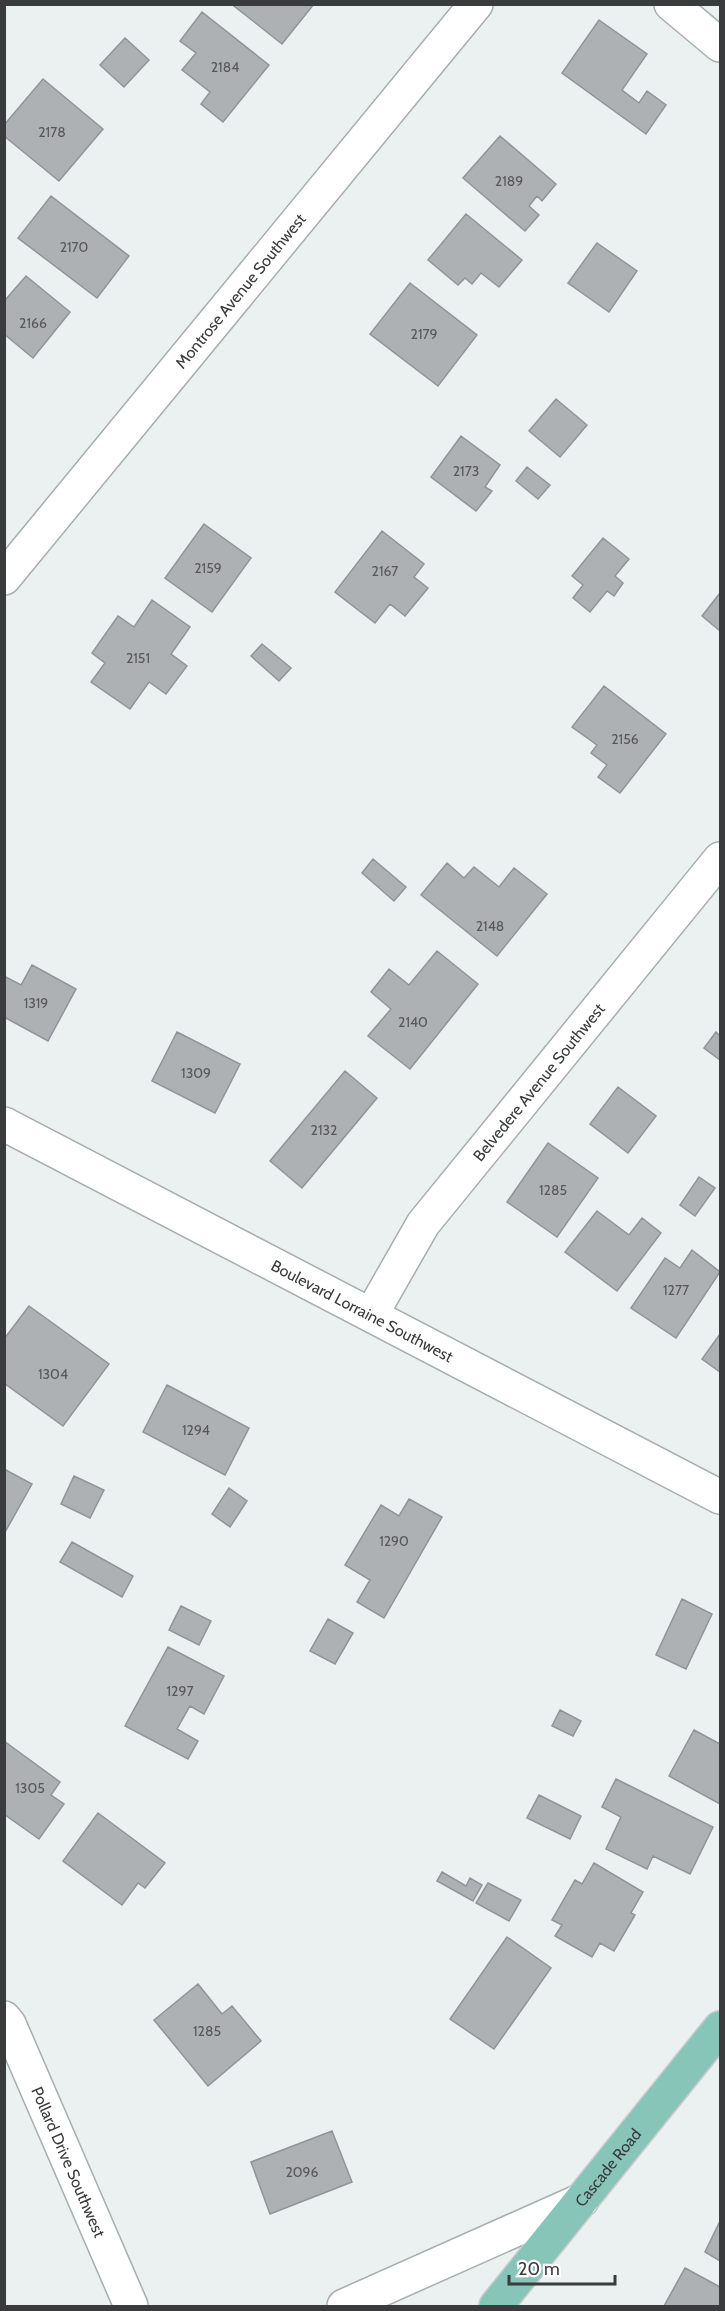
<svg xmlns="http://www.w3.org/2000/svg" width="725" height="2311" font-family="Cabin,sans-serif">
  <rect width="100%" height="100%" fill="#ebf0f1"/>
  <path fill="#aeb1b4" stroke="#919497" stroke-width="1.5" d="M235 4H314L282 44 234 6Z
    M202 12 269 65 223 122 201 104 210 92 182 70 196 53 180 41Z
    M599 20 647 54 622 90 639 103 647 91 666 105 646 134 562 73Z
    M125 38 149 60 124 87 100 65Z
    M43 79 103 129 59 181 4 136V125Z
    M500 136 556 184 542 201 537 196 529 206 539 215 525 231 463 178Z
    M51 196 129 256 97 298 18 238Z
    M466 214 522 260 499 287 481 273 472 284 465 278 458 285 428 260Z
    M597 243 637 271 609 312 568 283Z
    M26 276 70 312 33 358 4 334V298L6 299Z
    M410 283 477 335 438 386 370 334Z
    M556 399 587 425 560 457 529 431Z
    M461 436 500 465 485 487 492 491 476 511 431 477Z
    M527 467 550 485 538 499 516 481Z
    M204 524 251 558 212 612 165 578Z
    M382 531 424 564 414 577 428 588 405 616 390 604 375 623 335 592Z
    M603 538 629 559 615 576 623 583 614 596 607 591 590 612 573 598 583 585 572 576Z
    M720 593V631L702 616Z
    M152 600 190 627 171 654 187 666 166 694 149 682 130 709 91 682 105 663 92 653 118 616 134 627Z
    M262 644 291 668 279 681 251 656Z
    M604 686 666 734 620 793 598 777 607 765 591 753 597 745 572 727Z
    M373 859 406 887 394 901 362 873Z
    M447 863 464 878 474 867 499 887 514 868 547 894 497 956 421 895Z
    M437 951 478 984 410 1069 368 1036 391 1009 371 992 389 969 409 985Z
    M32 965 76 989 48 1041 4 1017V976L21 985Z
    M177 1032 240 1064 215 1113 152 1081Z
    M716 1032 720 1036V1060L704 1048Z
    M345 1071 377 1098 302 1188 270 1161Z
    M618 1087 656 1116 628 1153 590 1124Z
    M548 1143 598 1178 557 1237 507 1202Z
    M699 1177 715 1188 695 1216 680 1205Z
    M597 1211 629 1235 642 1218 661 1233 617 1291 565 1252Z
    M692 1250 720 1272 676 1338 631 1308 665 1258 680 1268Z
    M29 1306 109 1364 63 1426 4 1383V1339Z
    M720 1334V1372L702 1359Z
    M167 1385 249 1428 225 1475 143 1432Z
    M4 1469 32 1484 4 1534Z
    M74 1476 104 1490 90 1518 61 1504Z
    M229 1488 247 1501 230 1527 212 1514Z
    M409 1499 442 1517 384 1618 357 1602 370 1580 345 1565 381 1505 399 1516Z
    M72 1542 133 1576 122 1597 60 1562Z
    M682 1599 712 1614 686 1669 656 1655Z
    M181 1606 211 1621 199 1645 169 1630Z
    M328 1619 353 1633 335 1664 310 1651Z
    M168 1647 224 1676 204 1714 190 1706 177 1729 198 1741 188 1759 125 1726Z
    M560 1710 581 1721 573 1736 552 1726Z
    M694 1730 720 1744V1804L669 1776Z
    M4 1741 60 1782 51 1795 64 1804 39 1839 4 1814Z
    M616 1779 713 1827 690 1874 653 1856 647 1869 606 1849 621 1817 602 1807Z
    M539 1795 581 1816 570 1839 527 1818Z
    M98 1813 165 1863 145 1888 138 1883 122 1905 63 1861Z
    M594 1863 643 1892 631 1913 635 1915 614 1951 600 1943 592 1957 555 1936 562 1925 552 1920 575 1880 582 1884Z
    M442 1872 466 1886 470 1878 482 1885 473 1901 437 1881Z
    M488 1883 521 1900 509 1921 476 1903Z
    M507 1937 551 1968 494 2049 450 2019Z
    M198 1984 222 2014 232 2006 261 2041 208 2086 154 2020Z
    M332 2131 352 2182 270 2214 251 2162Z
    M720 2221V2261L705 2252Z
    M685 2268 720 2287V2306H664Z"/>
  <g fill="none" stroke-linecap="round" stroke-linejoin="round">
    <defs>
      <g id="minor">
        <path d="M671 4 720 45"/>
        <path id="s1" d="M4 578 476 4"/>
        <path id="s2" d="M4 1124 720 1497"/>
        <path id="s3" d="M371 1315 423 1224 720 859"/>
        <path id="s4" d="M4 2018 9 2024 131 2306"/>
        <path d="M344 2306 582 2200"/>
      </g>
      <g id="major">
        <path id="s5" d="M496 2306 720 2028"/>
      </g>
    </defs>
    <use href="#minor" stroke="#a8adae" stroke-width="36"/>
    <use href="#major" stroke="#ccc" stroke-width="36"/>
    <use href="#minor" stroke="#fff" stroke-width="33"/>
    <use href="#major" stroke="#88c5b9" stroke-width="33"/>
  </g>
  <g text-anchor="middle" stroke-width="6" stroke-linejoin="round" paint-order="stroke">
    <g font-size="14" fill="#56585a">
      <text x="225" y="72">2184</text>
      <text x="52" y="137">2178</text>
      <text x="509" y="186">2189</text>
      <text x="74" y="252">2170</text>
      <text x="33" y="328">2166</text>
      <text x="424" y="339">2179</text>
      <text x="466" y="476">2173</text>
      <text x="208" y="573">2159</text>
      <text x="385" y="576">2167</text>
      <text x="138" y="663">2151</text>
      <text x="625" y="744">2156</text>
      <text x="490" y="931">2148</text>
      <text x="36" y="1008">1319</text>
      <text x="413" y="1027">2140</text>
      <text x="196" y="1078">1309</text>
      <text x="324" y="1135">2132</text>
      <text x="553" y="1195">1285</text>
      <text x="676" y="1295">1277</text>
      <text x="53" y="1379">1304</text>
      <text x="196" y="1435">1294</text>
      <text x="394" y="1546">1290</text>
      <text x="180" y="1696">1297</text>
      <text x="30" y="1793">1305</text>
      <text x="207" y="2036">1285</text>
      <text x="302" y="2177">2096</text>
    </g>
    <g font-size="16" fill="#393b3c" stroke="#fff">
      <text dy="6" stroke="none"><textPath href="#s1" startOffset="372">Montrose Avenue Southwest</textPath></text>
      <text dy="6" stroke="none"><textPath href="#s3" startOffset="288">Belvedere Avenue Southwest</textPath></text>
      <text dy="6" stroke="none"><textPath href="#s2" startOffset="404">Boulevard Lorraine Southwest</textPath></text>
      <text dy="6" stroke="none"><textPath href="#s4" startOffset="158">Pollard Drive Southwest</textPath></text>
      <text dy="6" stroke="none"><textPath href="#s5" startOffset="178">Cascade Road</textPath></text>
    </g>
  </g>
  <rect width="725" height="2311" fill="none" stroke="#393b3c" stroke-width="12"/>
  <path d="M509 2275v9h106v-9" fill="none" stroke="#393b3c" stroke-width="3"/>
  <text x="518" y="2275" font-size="18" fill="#393b3c" stroke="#ffffff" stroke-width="4.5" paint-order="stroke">20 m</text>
</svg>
